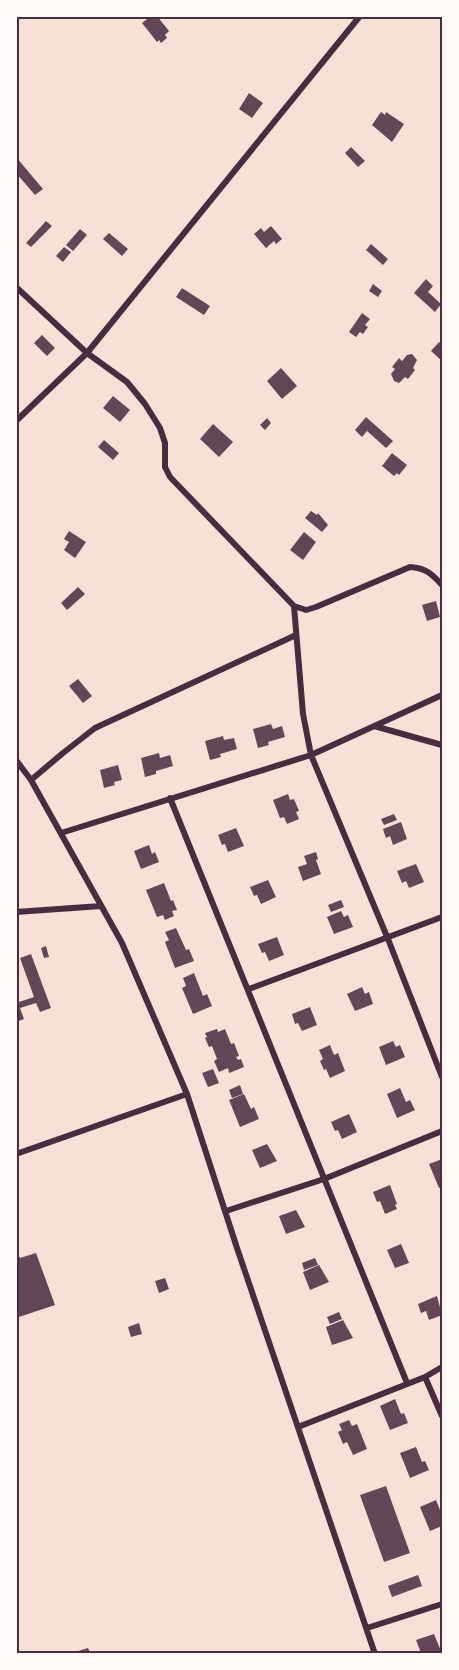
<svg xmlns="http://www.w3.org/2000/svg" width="459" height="1670" font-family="Signika,sans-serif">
  <rect width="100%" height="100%" fill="#f7e1d7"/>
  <path fill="#644757" d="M151 16H157L169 31 165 35 167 38 161 43 159 40 157 42 142 23Z
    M249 93 263 103 252 118 239 109Z
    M381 112 385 115 386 112 404 124 392 142 372 125Z
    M351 147 365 161 358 167 345 153Z
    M16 157 43 189 35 195 16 173Z
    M46 221 52 226 31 247 26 243Z
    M271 226 282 239 276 244 274 241 266 248 254 234 261 228 264 232Z
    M80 229 87 235 73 251 66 245Z
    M109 233 128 249 122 256 103 239Z
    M371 244 388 259 383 265 366 250Z
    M64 247 71 252 63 262 56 256Z
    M426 279 433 286 428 292 441 304 435 312 414 293Z
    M373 284 382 291 378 297 369 291Z
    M182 288 210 306 204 315 176 297Z
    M362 313 370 319 365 325 368 327 363 334 360 332 356 337 349 332Z
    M42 335 55 348 47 356 34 343Z
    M439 342 442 345V361L431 351Z
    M412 354 417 360 413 368 415 370 408 379 405 377 399 383 394 381 391 374 395 369 392 367 399 358 402 361 407 355Z
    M281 368 297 386 282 399 267 381Z
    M113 396 130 410 120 422 103 408Z
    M366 417 393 441 386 448 367 431 362 437 355 430Z
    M267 418 271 423 265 430 260 425Z
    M213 424 233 442 219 457 200 439Z
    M104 440 119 453 113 460 98 447Z
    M392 453 407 465 399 475 397 473 394 476 382 466Z
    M311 511 317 515 318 513 328 525 322 532 305 518Z
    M69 531 86 542 75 558 64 550 69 542 64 539Z
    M304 532 316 542 303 560 290 550Z
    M78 587 85 594 67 610 61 603Z
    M436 601 440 617 427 621 422 605Z
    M78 679 92 696 83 703 69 686Z
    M271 724 273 729 282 726 285 737 268 742 269 745 258 748 253 729Z
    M223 736 224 740 234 738 237 749 220 754 221 757 210 760 205 741Z
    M159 753 160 758 170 755 173 766 156 771V774L145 777 141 758Z
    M118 765 122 780 114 782 115 785 104 788 100 770Z
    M288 794 290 800 294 799 299 811 296 812 299 819 287 824 284 817 280 818 273 800Z
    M394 814 397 820 384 825 381 819Z
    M401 822 407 839 393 845 390 836 386 838 383 829Z
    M236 828 244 846 228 852 225 844 222 845 218 835Z
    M149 845 152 854 155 852 159 862 141 869 134 851Z
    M316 852 318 859 316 860 321 874 303 881 298 867 307 864 304 856Z
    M416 864 424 882 409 888 406 881 402 883 397 871Z
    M268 880 276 897 261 904 257 895 254 896 250 887Z
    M164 883 171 901 173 900 177 910 172 911 174 916 165 920 163 915 157 917 146 890Z
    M341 900 344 907 331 912 328 905Z
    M341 911 344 917 348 915 353 927 334 934 327 917Z
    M176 928 186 950 189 949 194 961 175 968 165 942 169 940 165 932Z
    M277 937 284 955 269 961 265 952 262 953 258 944Z
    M46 946 49 957 44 958 41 948Z
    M31 954 51 1008 40 1012 36 1003 20 1008 24 1019 16 1022V1003L34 997 20 958Z
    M194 973 203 996 207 994 212 1006 193 1014 182 988 186 986 183 978Z
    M362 987 365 994 369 992 373 1004 355 1011 347 994Z
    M310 1007 317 1025 302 1031 298 1023 295 1024 292 1014Z
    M217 1029 218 1032 225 1029 231 1044 234 1043 239 1056 236 1057 238 1060 241 1059 244 1067 229 1073 228 1068 219 1072 214 1061 217 1059 212 1046 209 1047 205 1038 207 1037 205 1033Z
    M393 1041 396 1047 400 1045 405 1057 386 1065 379 1047Z
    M330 1045 334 1055 338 1053 345 1071 330 1078 326 1069 324 1070 320 1061 323 1059 319 1050Z
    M213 1069 219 1083 208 1087 202 1073Z
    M240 1085 243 1094 232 1098 229 1090Z
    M400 1088 406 1102 410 1100 415 1110 397 1118 387 1094Z
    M244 1094 251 1109 254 1107 259 1119 240 1127 229 1100Z
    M349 1114 357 1132 342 1139 338 1130 335 1131 331 1122Z
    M267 1144 277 1161 260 1168 252 1150Z
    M442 1159V1187L439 1188 429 1164Z
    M390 1185 397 1204 395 1205 397 1209 385 1214 380 1201 377 1202 373 1192Z
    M296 1210 305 1227 286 1234 279 1216Z
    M401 1244 409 1263 395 1268 387 1250Z
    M16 1249 20 1258 36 1253 55 1305 16 1318Z
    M315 1258 318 1265 304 1270 302 1263Z
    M319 1265 329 1282 310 1290 303 1272Z
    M165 1278 169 1289 159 1293 155 1281Z
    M437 1296 442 1315 429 1320 426 1311 421 1313 418 1304Z
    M339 1312 342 1319 330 1324 327 1317Z
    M343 1320 353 1338 332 1345 326 1327Z
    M139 1323 142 1334 131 1337 128 1327Z
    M395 1399 401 1414 404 1413 408 1423 390 1430 380 1406Z
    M349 1420 352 1426 357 1424 367 1449 353 1455 347 1442 343 1444 338 1432 342 1430 339 1424Z
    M416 1447 422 1462 425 1461 429 1470 410 1478 400 1453Z
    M386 1486 410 1553 384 1562 360 1495Z
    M436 1500 442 1515V1526L430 1531 420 1507Z
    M418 1575 422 1586 392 1597 388 1586Z
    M434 1634 441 1651 433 1653H421L416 1640Z
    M88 1648 90 1653H72Z"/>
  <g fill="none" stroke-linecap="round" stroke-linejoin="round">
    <path stroke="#4a2c40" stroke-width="6" d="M16 287 87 353 127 382 145 404 160 428 165 443V467L170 477 294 606 303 714 311 755 442 695
      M16 421 87 353 360 16
      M294 606 306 610 316 607 410 567C426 568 432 574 442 585
      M374 726 442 745
      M16 760 31 780 122 943 187 1094 237 1248 375 1654
      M31 780 63 753 95 728 296 635
      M170 798 407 1383
      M61 833 311 755 388 939 442 1077
      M16 912 101 906
      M249 989 442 917
      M16 1154 187 1094
      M226 1211 324 1179 442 1131
      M425 1377 442 1416
      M298 1427 425 1377 442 1367
      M367 1628 442 1604"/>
  </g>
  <rect width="459" height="1670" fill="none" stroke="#fffaf5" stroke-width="36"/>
  <rect x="18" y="18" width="423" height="1634" fill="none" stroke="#4a2c40" stroke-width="2"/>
</svg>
